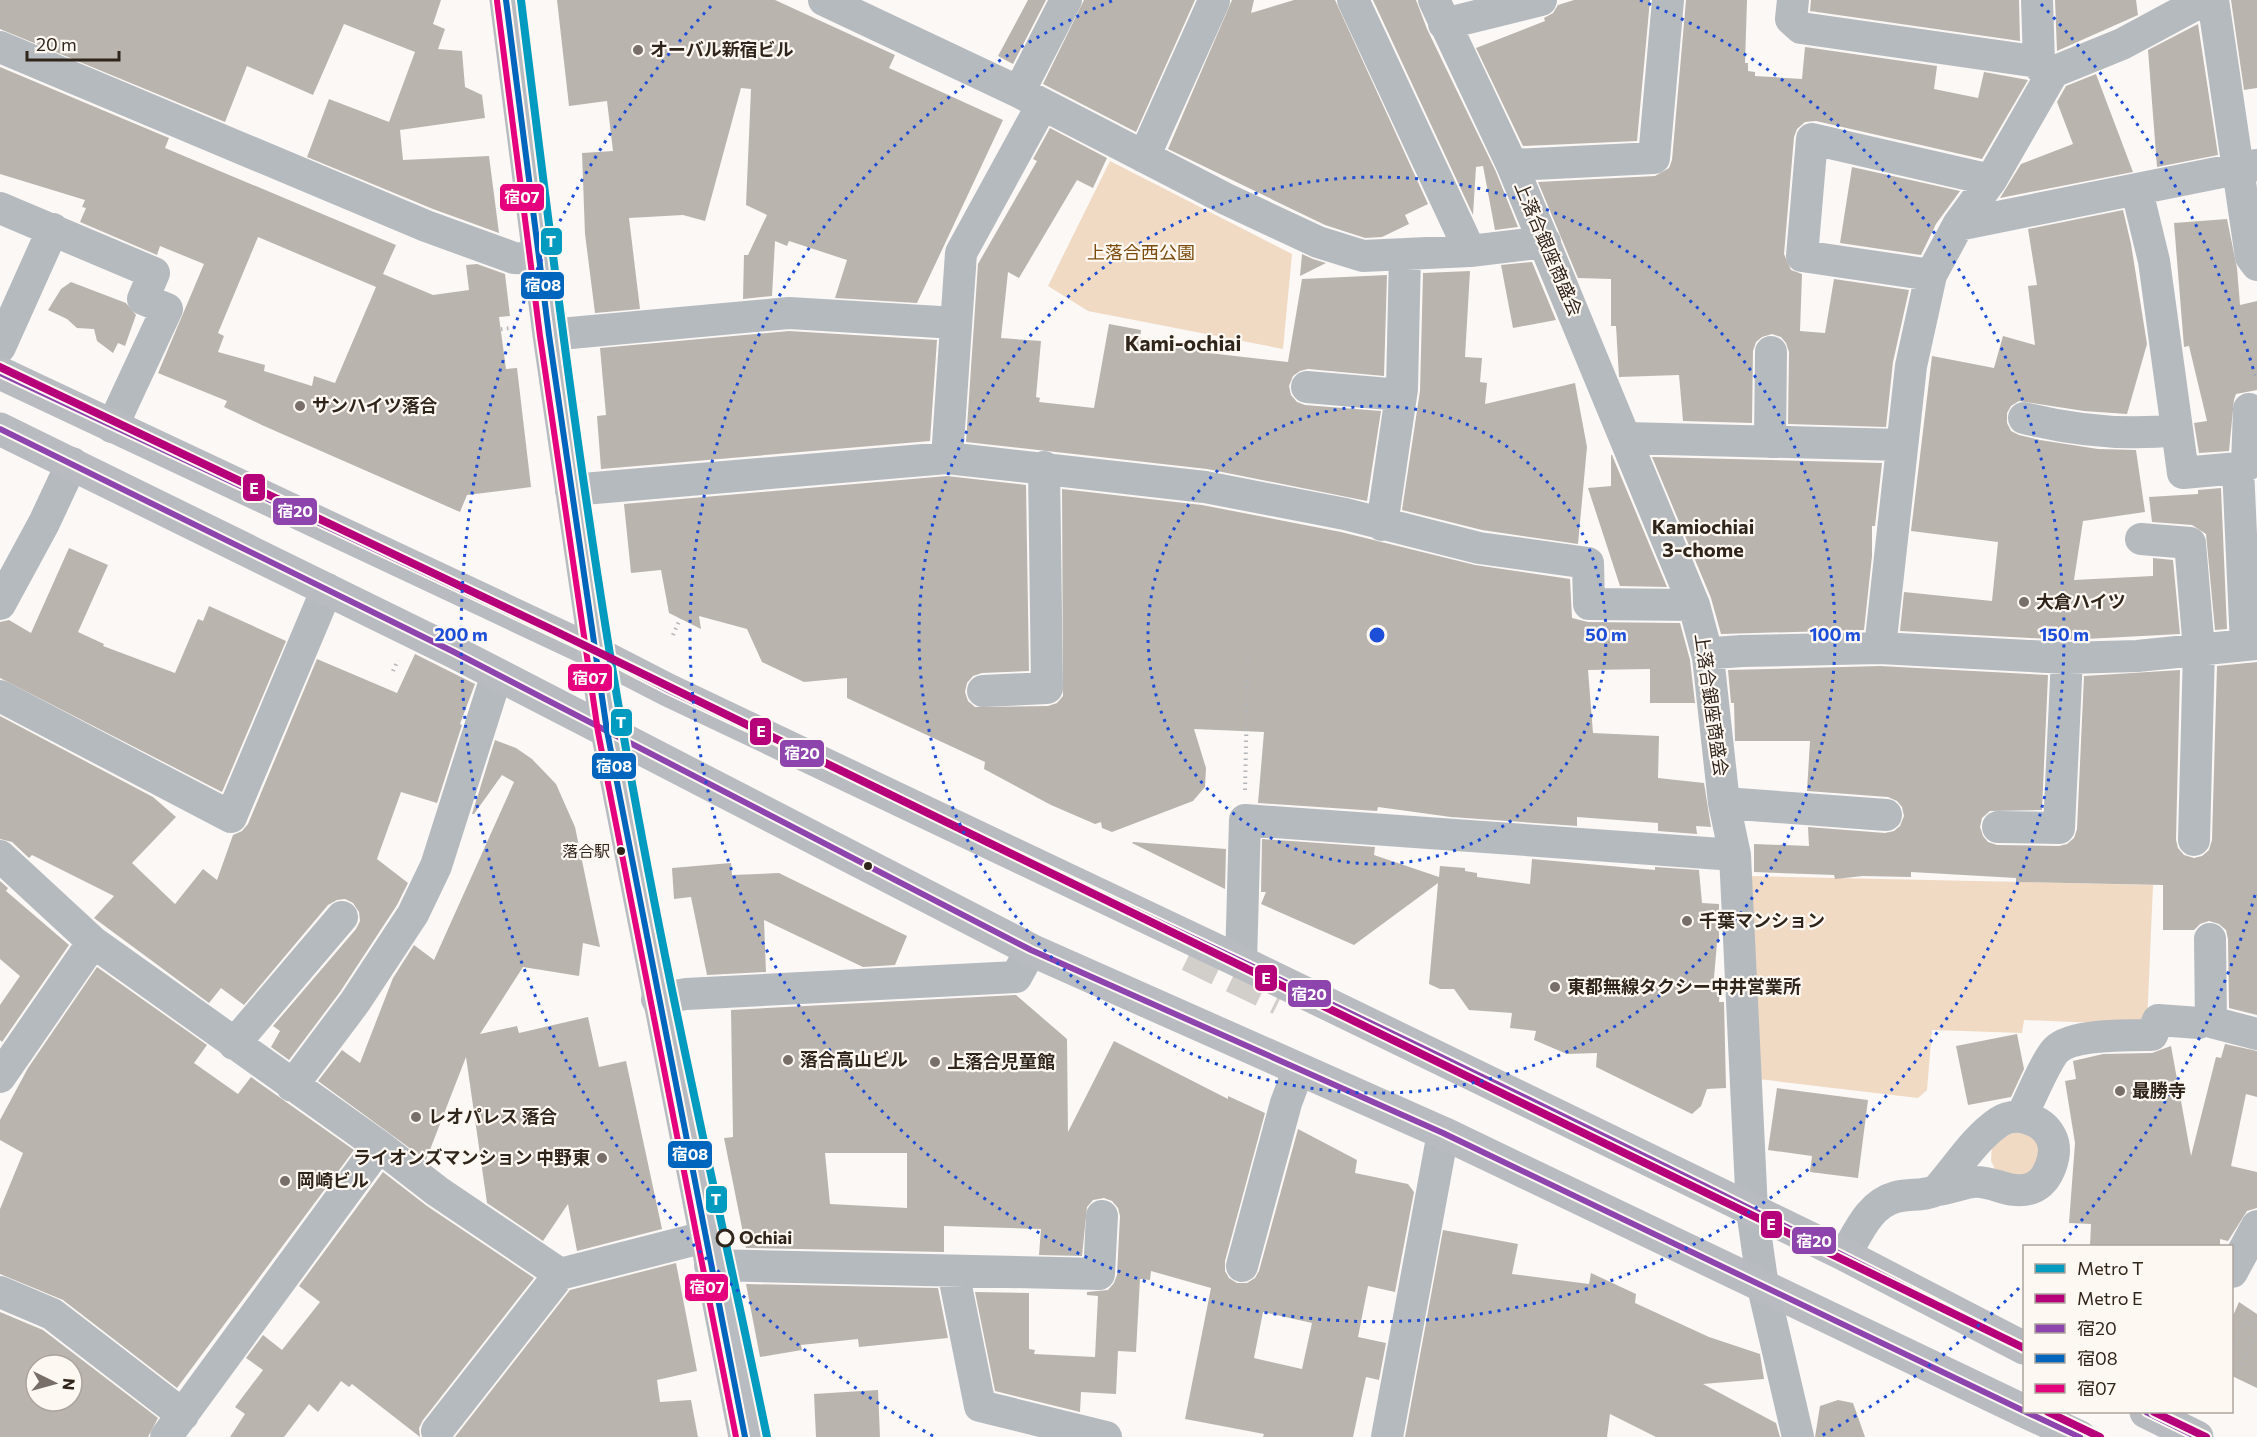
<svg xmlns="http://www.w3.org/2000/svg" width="2257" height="1437" font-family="Commissioner,'Noto Sans JP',sans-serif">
  <rect width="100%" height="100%" fill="#fbf8f6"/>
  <path fill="#f0dac4" d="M1110 161 1292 254 1283 349 1088 311 1048 286Z
    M1750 876 2153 885 2147 1025 2024 1020 2022 1033 1932 1030 1927 1090 1918 1098 1758 1079Z
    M2004 1130 2029 1131 2043 1151 2027 1178 1995 1169 1991 1161 1992 1143Z"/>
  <path fill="#bab4ae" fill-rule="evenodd" d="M0 0H441L433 24 445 29 438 49 462 51 465 87 482 95 485 118 400 130 403 160 489 156 499 233 433 209 307 157 329 99 389 122 415 52 344 24 313 95 247 66 225 122 0 29Z
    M557 0H775L895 55 889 68 1003 120 917 303 835 298 847 260 789 241 787 246 775 241 772 296 743 299 744 255H748L767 215 746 205 751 89 741 88 705 221 683 215 629 218 640 309 595 313 585 234 582 153 613 151 607 101 569 106Z
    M1028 0H1046L1013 64 998 56Z
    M1084 0H1195L1136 132 1043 84Z
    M1232 0H1254L1251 13 1294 0H1335L1428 204 1405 215 1409 224 1382 237 1365 238 1325 225 1168 149Z
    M1373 0H1416L1427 29 1496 172 1518 227 1495 230 1483 166 1476 167 1473 215Z
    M1574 0H1650L1637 141 1523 146 1476 48 1545 21 1544 18 1553 13 1558 5Z
    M1686 0H1747L1745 63H1748V71L1755 72V76L1802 79 1805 47 1937 66 1934 89 1978 98 1984 72 2028 80 1982 159 1816 121 1805 122 1797 129 1794 137 1784 254 1791 270 1802 274 1800 331 1825 333 1834 279 1909 290 1893 362 1886 427 1788 424 1789 352 1786 343 1781 337 1772 334 1762 337 1756 342 1753 351 1752 423 1683 421 1679 375 1619 377 1616 326H1611V279L1578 278 1538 182 1655 176 1669 168 1672 160Z
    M1811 0H2019L2020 41 1810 11Z
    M2055 0H2136L2138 15 2057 51Z
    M2231 0H2257V88L2244 90Z
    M2198 24 2218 155 2157 167 2148 50Z
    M0 67 169 138 165 148 396 245 383 274 433 295 469 290 466 265 477 264 505 274 510 316 499 317 506 369 517 368 531 487 467 495 460 512 264 426 224 407 227 401 158 373 204 264 160 246 157 255 80 222 86 208 82 207 85 200 0 174ZM258 237 376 287 335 383 314 376 312 386 264 371 265 365 218 352 224 336 218 333Z
    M2096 74 2133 172 2000 198 2021 164 2073 144 2057 102 2066 86Z
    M1050 128 1107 158 1093 188 1077 180 1019 278 1008 272 1001 338 1041 341 1036 397 1040 398 1039 402 1094 408 1109 324 1141 330 1140 338 1209 344V353L1288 362 1302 279 1387 275 1384 376 1308 369 1300 371 1293 376 1289 386 1291 395 1297 402 1305 405 1381 411 1367 501 1207 469 966 442 978 264 1037 161 1033 159Z
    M1852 167 1960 191 1936 224 1921 255 1840 243Z
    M2123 210 2131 244 2147 344 2127 414 2084 411 2019 401 2011 406 2007 413V423L2011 431 2019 435 2040 440 2098 449 2136 450 2145 512 2083 521 2074 580 2153 576V558L2173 560 2180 634 2067 640 1900 631 1904 592 1992 601 1998 542 1911 531 1932 356 1994 368 2003 336 2035 345 2028 286 2037 285 2028 229Z
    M2227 219 2237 268 2240 305 2257 301V390L2236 394 2234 400 2229 451 2199 453 2194 423 2207 421 2189 346 2184 347 2174 223Z
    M1302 254 1313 259 1326 263 1300 276Z
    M1532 262 1556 320 1513 328 1501 265Z
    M1470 271 1465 357 1482 358 1480 382 1487 383 1485 404 1575 383 1587 447 1578 544 1482 530 1402 510 1420 391 1423 273Z
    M71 282 126 303 136 315 125 346 118 343 113 353 97 341 94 329 77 328 67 319 48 310 61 289Z
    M789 331 937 340 930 441 601 469 597 416 606 415 600 348Z
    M1611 455H1612L1667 587 1620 586 1588 488 1611 486Z
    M1652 457 1882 463 1875 526H1872V556L1864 630 1721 634 1711 598Z
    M947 476 1026 485 1029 671 982 673 973 676 967 683 965 692 968 701 975 707 1048 706 1057 703 1063 696 1062 489 1202 505 1341 532 1475 565 1570 579 1572 618 1588 622 1680 623 1690 660 1695 703H1650V669L1588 670 1593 733 1659 736 1658 778 1704 783 1711 827 1696 826 1697 834 1658 831V823L1577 817V826L1451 817 1378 807 1377 811 1258 803 1264 732 1194 729 1206 768 1205 787 1193 801 1112 832 1102 828 1101 822 1095 824 1051 805 984 769 985 762 847 698V678L804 682 762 662 747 629 699 616 701 629 669 613 661 570 631 573 624 504Z
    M2221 488 2227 629 2215 630 2206 534 2192 525 2152 522 2149 497 2198 494V490Z
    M69 548 108 565 78 632 104 644 103 646 175 673 198 619 203 621 209 606 286 641 222 792 0 678V622L9 620 31 633Z
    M415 654 475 684 460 724 462 725 437 803 401 792 377 859 408 883 397 905 340 992 289 1060 271 1047 280 1031 273 1026 356 929 360 921 359 912 353 903 345 899 337 900 328 905 244 1005 221 988 209 1003 94 918 114 896 32 855 29 858 12 842 0 839V716L153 797 176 817 132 863 175 904 203 869 217 880 233 835 242 831 248 824 317 659 397 693Z
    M2257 662V1015L2229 1008 2228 939 2226 930 2219 924 2209 921 2200 924 2194 930H2163V885L2016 882V878L1911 872V877L1863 876 1835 879 1834 875 1754 872V844L1809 846 1808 827 1885 833 1894 831 1900 826 1904 816 1902 807 1897 801 1888 797 1807 791 1810 741H1735L1734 703H1731L1728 670 1880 666 2048 675 2042 810 1990 811 1982 818 1980 827 1983 836 1988 842 1997 845 2059 846 2067 844 2074 838 2077 829 2084 676 2180 670 2176 840 2178 848 2184 855 2194 858 2202 856 2209 850 2212 840 2217 666Z
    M495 740 516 748 532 759 556 784 575 827 600 947 583 943 579 976 523 967 480 1034 517 1026 519 1033 588 1017 599 1067 626 1061 662 1229 577 1251 568 1204 543 1241 487 1203 466 1057 426 1160 318 1081 342 1050 360 1063 393 978 414 945 434 960 514 782 502 775 474 814H472Z
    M1262 839 1375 847 1374 855 1439 877 1440 866 1465 868V871L1477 873V877L1530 884 1532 859 1655 870V867L1699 870 1702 903 1719 904V943H1717L1713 989 1720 990 1719 1002H1724L1726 1088 1707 1089 1701 1106 1692 1114 1596 1067 1597 1053 1567 1054 1534 1040 1536 1031 1510 1028 1512 1013 1469 1010 1454 989H1440L1429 984 1438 883 1354 945 1261 904 1266 892H1261Z
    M1133 842 1226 849 1225 889 1132 843Z
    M731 863 732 875 779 873 907 936 895 965 863 967 764 920 766 972 707 975 691 897 674 899 672 868Z
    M0 881 8 888 6 891 69 945 2 1042 0 1040V1005L20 976 0 959Z
    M97 967 207 1045 194 1063 238 1094 251 1077 354 1150 177 1388 63 1300 0 1274V1209L23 1153 0 1140V1120L28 1068Z
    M1016 995 1067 1039 1068 1132 1114 1041 1228 1099V1096L1265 1113 1225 1261V1271L1229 1278 1237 1283H1247L1255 1278 1259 1271 1298 1129 1357 1160 1355 1173 1408 1184 1414 1192 1395 1292 1368 1286 1358 1337 1386 1343 1379 1380 1366 1377 1353 1437H1263L1264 1434 1185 1419 1211 1288 1151 1271 1150 1280 1140 1279 1136 1352 1118 1351 1116 1394 1081 1392 1080 1412 995 1391 975 1292 1029 1293V1349L1035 1350 1034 1354 1095 1357 1098 1296 1087 1295V1292L1108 1290 1114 1283 1117 1275 1120 1216 1118 1208 1112 1201 1104 1198 1093 1200 1087 1207 1082 1256 1039 1255 1041 1229 944 1226V1252L746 1248 724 1138 733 1137 731 1010ZM825 1153H907V1208L830 1204ZM1263 1312 1312 1323 1302 1369 1254 1358Z
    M2017 1034 2024 1069 2011 1097 1968 1105 1956 1046Z
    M2225 1044 2257 1051V1097L2246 1094 2231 1166 2257 1172V1208L2247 1211 2228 1241 2220 1239V1246H2090L2091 1224 2069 1223 2075 1143 2065 1081 2076 1079 2073 1061 2103 1054 2152 1053 2171 1046 2191 1156 2216 1057 2221 1058Z
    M1777 1088 1868 1100 1858 1178 1810 1172 1812 1156 1768 1150Z
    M383 1172 427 1206 534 1278 423 1420 419 1428 420 1437 352 1384 349 1387 341 1381 318 1412 309 1404 284 1437H230L245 1414 235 1407 263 1370 246 1358 263 1335 282 1350 320 1302 299 1286Z
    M1443 1230 1518 1244 1512 1274 1589 1284 1591 1273 1636 1294 1635 1303 1709 1337 1760 1354 1764 1379 1703 1384 1776 1423 1780 1437H1656L1610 1414 1607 1437H1405Z
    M676 1263 697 1371 657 1380 660 1402 691 1400 698 1437H455L570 1290Z
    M746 1284 938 1288 948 1338 859 1347 858 1339 801 1345 802 1350 760 1357Z
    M2239 1302 2257 1314V1388L2232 1376V1318Z
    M0 1312 43 1330 158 1418 148 1437H0ZM36 1365H72V1401H36Z
    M878 1390 880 1437H816L814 1394Z
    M1838 1400 1853 1403 1865 1437H1815L1820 1406Z"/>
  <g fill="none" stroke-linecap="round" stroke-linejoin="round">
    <path stroke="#d2ceca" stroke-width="33" stroke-dasharray="33 16" stroke-linecap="butt" d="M1189 955 1280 999"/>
    <path stroke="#b4b6b9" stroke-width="4" stroke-dasharray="1.5 4.5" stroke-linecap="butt" d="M495 330 518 327
      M673 635 681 617
      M393 671 398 660
      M1245 790 1248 657
      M2232 1348 2244 1321 2257 1328
      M2237 1375 2257 1331"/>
    <path stroke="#b5babf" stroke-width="32" d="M824 0 1019 92 1226 199 1318 242 1363 256 1470 251 1545 242
      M1353 0 1470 251
      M1434 0 1512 165 1694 605 1708 657 1724 803 1735 855 1752 1210 1763 1287 1798 1437
      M1793 0 1791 19 1801 28 2039 62
      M2037 0 2039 62 2041 68 2051 76
      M2213 0 2251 257 2257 265
      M1444 24 1541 0
      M0 47 426 226 514 258 540 259
      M1019 92 1066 0
      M1144 157 1214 1
      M1512 165 1654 158 1668 0
      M2137 191 2154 261 2183 473 2238 468
      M0 208 154 273 143 299 167 309 112 427
      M1958 225 2257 165
      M1931 275 1802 256 1812 139 1991 180
      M549 335 789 313 956 323
      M0 347 53 229
      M1307 387 1401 395
      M2024 418C2076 431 2124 436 2177 430
      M1627 438 1902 445
      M1770 442 1771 352
      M947 458 961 253 1042 105
      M571 490 947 458 1205 487 1345 514 1479 548 1588 563 1589 604 1694 605
      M1382 525 1402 389 1405 254
      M2141 539 2190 543 2199 650 2194 840
      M0 604 44 523 72 463
      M2246 645 2238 468 2247 465 2249 409
      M1880 648 1911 366 1931 275 1958 225 1991 180 2053 72 2122 44 2204 0
      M1708 657 1714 653 1742 651 1880 648 2067 658 2137 656 2257 644
      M983 691 1047 688 1044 467
      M0 696 231 817 327 589
      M1724 803 1886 815
      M1998 827 2059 828 2067 658
      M0 856 93 942 379 1146 437 1191 560 1274 705 1237
      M2210 939 2211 1022 2257 1034
      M1241 962 1245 820 1735 855
      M657 999 686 994 1016 977 1031 950
      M234 1044 342 917
      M0 1077 93 942
      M292 1086 355 1002 413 914 436 866 497 674
      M2021 1117C2030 1100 2045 1062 2056 1050 2072 1034 2130 1035 2152 1035L2158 1020 2199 1023 2211 1017
      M1845 1255C1858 1233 1869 1204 1896 1197 1911 1193 1923 1197 1937 1190 1956 1169 1975 1138 1999 1122 2016 1111 2042 1119 2051 1137 2059 1153 2049 1181 2032 1188 2010 1196 1994 1180 1973 1182 1962 1183 1949 1189 1937 1190
      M710 1265 1099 1274 1102 1216
      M1242 1266 1286 1103 1298 1071
      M953 1271 980 1406 1106 1437
      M2232 1272 2257 1226
      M0 1292 52 1314 183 1415
      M437 1431 560 1274
      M166 1437 379 1146
      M1387 1437 1443 1133"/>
    <path stroke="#b8bcc0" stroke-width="33" d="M506 0 549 335 607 731 745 1437
      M0 373 596 653 668 690 1241 962 1845 1255 2024 1348
      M0 429 454 652 1031 950 1443 1133 2024 1411
      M2026 1412 2080 1437
      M2146 1412 2197 1437"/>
    <defs>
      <path id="bus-1" d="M0 373 596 653 668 690C1122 905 1578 1116 2024 1348
        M0 429 454 652 1031 950 1443 1133 2024 1411
        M2026 1412 2080 1437
        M2146 1412 2197 1437"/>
      <path id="bus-2" d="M506 0 549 335 607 731 745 1437"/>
      <path id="bus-3" d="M497 1 540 336 598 732 736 1437"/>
    </defs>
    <use href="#bus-1" stroke="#fef8f3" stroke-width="10"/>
    <use href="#bus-2" stroke="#fef8f3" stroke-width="10"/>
    <use href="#bus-3" stroke="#fef8f3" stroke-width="10"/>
    <use href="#bus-1" stroke="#8e44ad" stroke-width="6"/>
    <use href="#bus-2" stroke="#0065bd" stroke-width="6"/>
    <use href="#bus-3" stroke="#e5007d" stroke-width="6"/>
    <defs>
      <path id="metro-1" d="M521 0C552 252 583 505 627 755 667 984 720 1210 767 1437"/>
      <path id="metro-2" d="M0 367 555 631 2024 1348
        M2048 1412 2100 1437
        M2154 1412 2206 1437"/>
    </defs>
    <use href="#metro-1" stroke="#fef8f3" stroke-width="12"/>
    <use href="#metro-2" stroke="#fef8f3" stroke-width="12"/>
    <use href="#metro-1" stroke="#009bbf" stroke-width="8"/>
    <use href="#metro-2" stroke="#b6007a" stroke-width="8"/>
  </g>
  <g fill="none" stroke="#1d4ed8" stroke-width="3" stroke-dasharray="3 6">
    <circle cx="1377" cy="635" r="229"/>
    <circle cx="1377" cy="635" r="458"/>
    <path d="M1640 0A687 687 0 1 1 1114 0"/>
    <path d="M2255 895A916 916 0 0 1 2063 1242M2019 1288A916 916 0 0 1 1821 1436M933 1436A916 916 0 0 1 713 4M2041 4A916 916 0 0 1 2255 375"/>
  </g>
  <g fill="#776f68" stroke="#fef8f3" stroke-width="2">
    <circle cx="638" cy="50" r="6"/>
    <circle cx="300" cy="406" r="6"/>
    <circle cx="2024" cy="602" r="6"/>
    <circle cx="1687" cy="921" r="6"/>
    <circle cx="1555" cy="987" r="6"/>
    <circle cx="788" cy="1060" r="6"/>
    <circle cx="935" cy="1062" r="6"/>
    <circle cx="2120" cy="1091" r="6"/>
    <circle cx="416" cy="1117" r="6"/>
    <circle cx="602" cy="1158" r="6"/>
    <circle cx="285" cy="1181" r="6"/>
  </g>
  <g fill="#30251b" stroke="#fef8f3" stroke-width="2">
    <circle cx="621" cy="851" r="5"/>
    <circle cx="868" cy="866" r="5"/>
  </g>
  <circle fill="#fef8f3" stroke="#30251b" stroke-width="3" cx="725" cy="1238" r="8"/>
  <g text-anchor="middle" stroke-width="4.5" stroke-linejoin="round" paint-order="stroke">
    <g font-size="16" fill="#30251b" stroke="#fef8f3" text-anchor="end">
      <text x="610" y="857">落合駅</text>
    </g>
    <g font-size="18" font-weight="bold" fill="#30251b" stroke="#fef8f3" text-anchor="start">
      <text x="650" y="56">オーバル新宿ビル</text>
      <text x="312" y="412">サンハイツ落合</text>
      <text x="2036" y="608">大倉ハイツ</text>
      <text x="1699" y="927">千葉マンション</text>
      <text x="1567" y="993">東都無線タクシー中井営業所</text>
      <text x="800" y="1066">落合高山ビル</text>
      <text x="947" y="1068">上落合児童館</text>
      <text x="2132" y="1097">最勝寺</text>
      <text x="428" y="1123">レオパレス 落合</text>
      <text x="590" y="1164" text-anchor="end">ライオンズマンション 中野東</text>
      <text x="297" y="1187">岡崎ビル</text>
    </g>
    <g font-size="18" fill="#30251b" stroke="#fef8f3">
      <text transform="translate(1548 249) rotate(67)" y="6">上落合銀座商盛会</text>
      <text transform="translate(1711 705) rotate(82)" y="6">上落合銀座商盛会</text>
    </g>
    <g font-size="18" fill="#7b4c0d" stroke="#fef8f3">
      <text x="1141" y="259">上落合西公園</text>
    </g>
    <g font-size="18" font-weight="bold" fill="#30251b" stroke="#fef8f3" text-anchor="start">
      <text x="739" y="1244">Ochiai</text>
    </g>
    <g font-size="20" font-weight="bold" fill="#30251b" stroke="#fef8f3">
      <text x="1703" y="534">Kamiochiai<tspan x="1703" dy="23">3-chome</tspan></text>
    </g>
    <g font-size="21" font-weight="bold" fill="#30251b" stroke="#fef8f3">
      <text x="1183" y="351">Kami-ochiai</text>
    </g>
  </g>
  <circle cx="1377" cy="635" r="9" fill="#1d4ed8" stroke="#fef8f3" stroke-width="3"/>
  <g font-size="18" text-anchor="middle" font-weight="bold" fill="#1d4ed8" stroke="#fef8f3" stroke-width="4.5" stroke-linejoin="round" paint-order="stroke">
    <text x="1606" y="641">50 m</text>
    <text x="1835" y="641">100 m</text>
    <text x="2064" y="641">150 m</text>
    <text x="461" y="641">200 m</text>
  </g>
  <g stroke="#fef8f3" stroke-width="2">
    <rect x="499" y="183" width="46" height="29" rx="6" fill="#e5007d"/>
    <rect x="540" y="227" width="23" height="29" rx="6" fill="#009bbf"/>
    <rect x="520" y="271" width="45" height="29" rx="6" fill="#0065bd"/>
    <rect x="242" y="473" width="24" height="29" rx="6" fill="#b6007a"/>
    <rect x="272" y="497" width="46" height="29" rx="6" fill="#8e44ad"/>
    <rect x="567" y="663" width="46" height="29" rx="6" fill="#e5007d"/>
    <rect x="610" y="708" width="23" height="29" rx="6" fill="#009bbf"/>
    <rect x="749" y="717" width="23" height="29" rx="6" fill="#b6007a"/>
    <rect x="779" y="739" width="46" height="29" rx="6" fill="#8e44ad"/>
    <rect x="591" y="752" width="46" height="28" rx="6" fill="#0065bd"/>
    <rect x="1254" y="964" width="24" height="28" rx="6" fill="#b6007a"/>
    <rect x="1287" y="979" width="45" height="29" rx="6" fill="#8e44ad"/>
    <rect x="667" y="1140" width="46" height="29" rx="6" fill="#0065bd"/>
    <rect x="705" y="1185" width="23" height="29" rx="6" fill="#009bbf"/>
    <rect x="1760" y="1210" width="23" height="29" rx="6" fill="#b6007a"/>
    <rect x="1791" y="1226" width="46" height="29" rx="6" fill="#8e44ad"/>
    <rect x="684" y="1273" width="45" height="29" rx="6" fill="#e5007d"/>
  </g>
  <g font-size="16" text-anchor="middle" font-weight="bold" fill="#fff">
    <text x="522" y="203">宿07</text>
    <text x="551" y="247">T</text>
    <text x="543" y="291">宿08</text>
    <text x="254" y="494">E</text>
    <text x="295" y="517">宿20</text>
    <text x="590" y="684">宿07</text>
    <text x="621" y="728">T</text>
    <text x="761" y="737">E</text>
    <text x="802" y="759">宿20</text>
    <text x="614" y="772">宿08</text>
    <text x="1266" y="984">E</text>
    <text x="1309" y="1000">宿20</text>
    <text x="690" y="1160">宿08</text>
    <text x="716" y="1205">T</text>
    <text x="1771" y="1230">E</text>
    <text x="1814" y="1247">宿20</text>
    <text x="707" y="1293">宿07</text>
  </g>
  <rect x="2023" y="1245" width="210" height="168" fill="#fef8f3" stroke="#aca49d" stroke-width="1.5"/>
  <rect x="2035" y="1264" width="30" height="9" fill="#009bbf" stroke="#aca49d" stroke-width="1.5"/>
  <text x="2077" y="1275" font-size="18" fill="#30251b">Metro T</text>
  <rect x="2035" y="1294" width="30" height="9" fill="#b6007a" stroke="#aca49d" stroke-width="1.5"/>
  <text x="2077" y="1305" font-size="18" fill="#30251b">Metro E</text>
  <rect x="2035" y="1324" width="30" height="9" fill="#8e44ad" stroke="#aca49d" stroke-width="1.5"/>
  <text x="2077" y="1335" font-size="18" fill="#30251b">宿20</text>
  <rect x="2035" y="1354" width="30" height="9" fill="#0065bd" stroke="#aca49d" stroke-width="1.5"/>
  <text x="2077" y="1365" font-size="18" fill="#30251b">宿08</text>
  <rect x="2035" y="1384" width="30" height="9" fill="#e5007d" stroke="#aca49d" stroke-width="1.5"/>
  <text x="2077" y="1395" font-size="18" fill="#30251b">宿07</text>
  <g transform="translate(54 1383) rotate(95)"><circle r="28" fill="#fef8f3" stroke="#aca49d" stroke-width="1.5"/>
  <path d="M0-4.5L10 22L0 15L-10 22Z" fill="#776f68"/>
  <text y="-9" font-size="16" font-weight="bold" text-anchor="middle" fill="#30251b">N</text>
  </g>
  <path d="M27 51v9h92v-9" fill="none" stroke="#30251b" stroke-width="3"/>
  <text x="36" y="51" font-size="18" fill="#30251b" stroke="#fef8f3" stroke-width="4.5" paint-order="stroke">20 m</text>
</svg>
